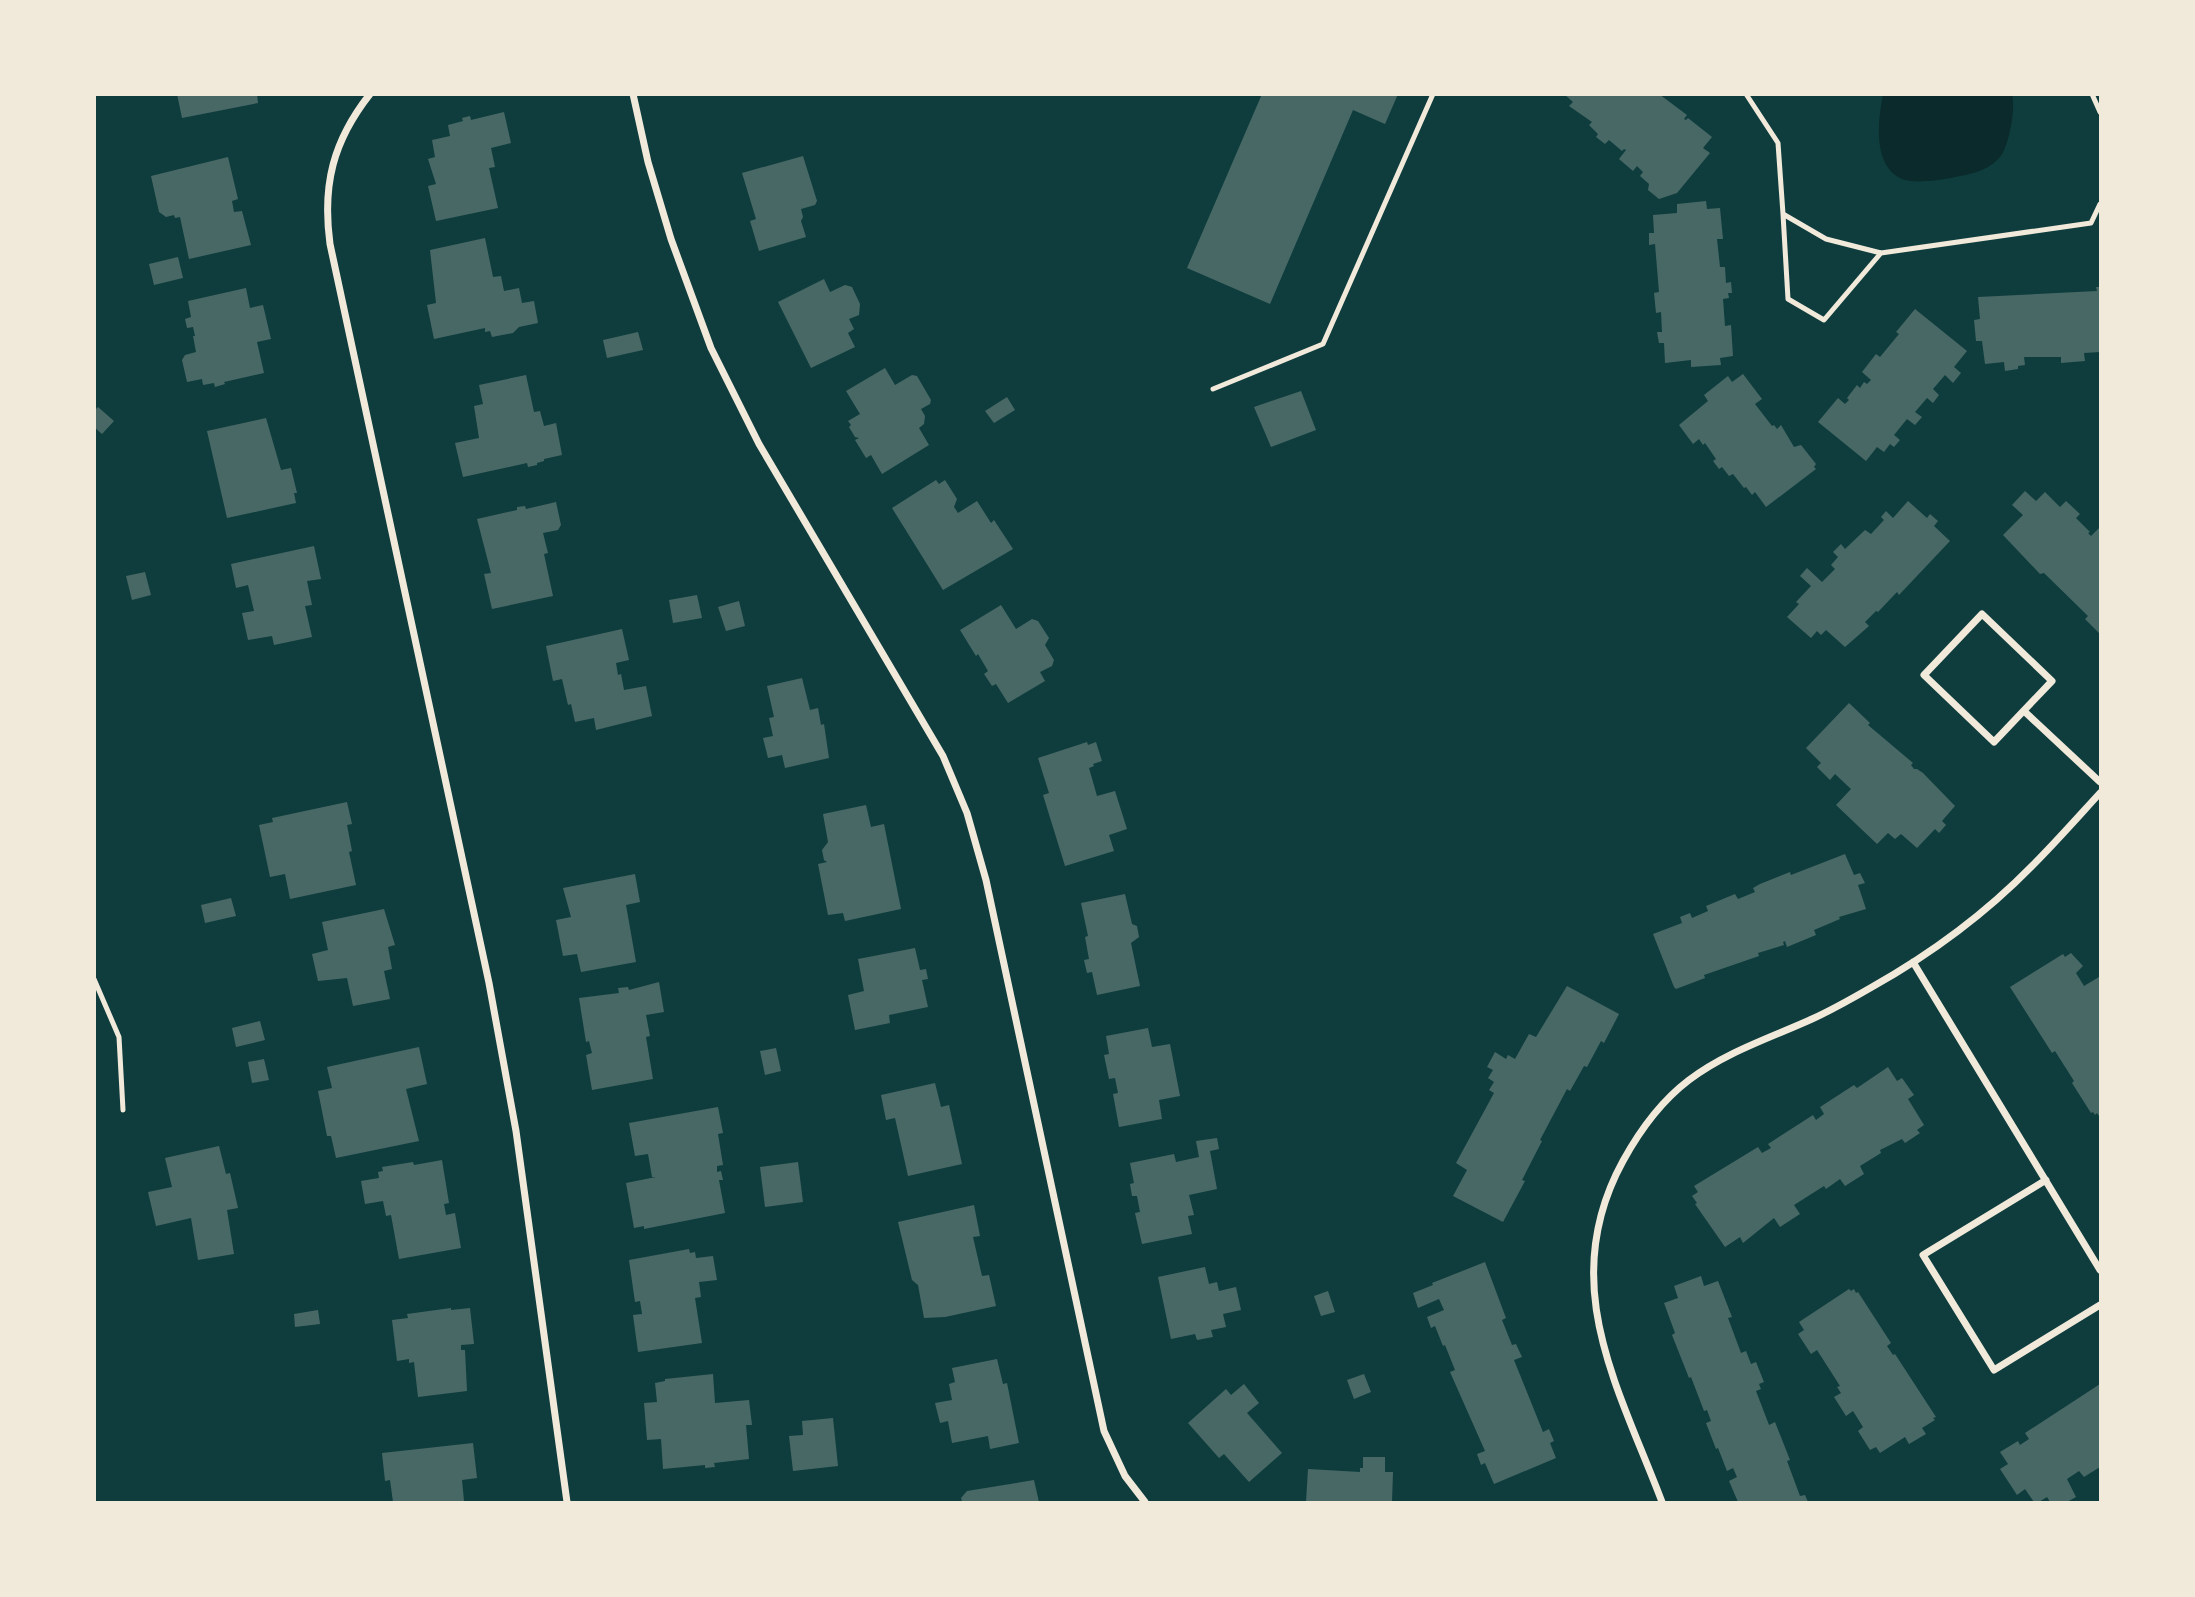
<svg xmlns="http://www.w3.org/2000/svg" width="2195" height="1597" font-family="Ubuntu,sans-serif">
  <rect width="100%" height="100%" fill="#0f3d3e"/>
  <path fill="#0a2a2b" d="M2012 95C2016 107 2009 147 2000 157 1987 172 1969 174 1951 178 1940 180 1912 184 1902 179 1872 166 1878 119 1883 95Z"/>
  <path fill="#486865" d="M177 94H257L258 103 182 118Z
    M1262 94H1398L1385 124 1353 110 1270 304 1187 268Z
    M1564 94H1659L1687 115 1684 119 1686 120 1688 118 1712 137 1703 148 1710 153 1677 193 1659 199 1648 190 1649 184 1640 176 1643 172 1637 166 1633 171 1619 159 1626 150 1624 149 1622 151 1609 140 1605 144 1596 137 1598 134 1589 125 1592 122 1569 106 1573 102Z
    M504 112 511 143 491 148 495 167 489 168 498 208 436 221 428 186 436 184 428 159 435 157 432 140 450 136 448 125 463 121 462 118 470 116 471 120Z
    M803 156 817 201 815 205 801 209 803 217 801 221 806 237 759 251 750 221 756 219 742 173Z
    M228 157 238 199 232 201 234 212 242 211 251 245 189 259 180 217 175 218 174 215 166 217 159 212 151 176Z
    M1706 201 1707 209 1720 208 1723 239H1717L1720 267H1725L1726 283 1731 282 1732 293H1728L1729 298 1723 299 1725 326 1731 325 1733 356 1720 358 1721 365 1691 367V360L1665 363 1664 343H1659L1657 332H1662L1661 312 1656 313 1654 293 1659 292 1655 244 1649 245V233H1654L1653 215 1677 213V204Z
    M485 238 493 277 501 276 504 291 519 288 522 303 534 301 538 323 519 327 513 333 492 337 490 331 485 332V328L434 339 427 305 436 303 430 250Z
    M178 257 183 278 154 285 149 264Z
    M824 279 830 292 845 285 852 287 860 304 859 315 849 319 854 329 848 333 855 347 811 368 778 302Z
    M2096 287H2100V352L2084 353 2085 361 2061 363V357H2024L2025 365 2018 366V369L2005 371 2004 362 1985 364 1982 341H1976L1974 320 1980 319 1978 297 2097 291Z
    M246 288 250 308 263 305 271 339 257 342 264 373 224 382 225 384 215 387 214 383 203 385 202 379 187 382 182 360 185 355 196 352 193 336H195L193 327 187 328 185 319 191 317 188 301Z
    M1915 309 1967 351 1954 367 1961 373 1953 383 1945 375 1933 389 1939 395 1933 403 1927 398 1915 412 1922 417 1915 425 1907 419 1894 435 1900 440 1894 447 1890 444 1884 452 1877 447 1866 461 1818 422 1838 398 1845 404 1849 400 1847 398 1857 385 1860 388 1864 382 1867 384 1871 380 1862 372 1876 354 1880 357 1899 334 1896 332Z
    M638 332 643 350 607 358 603 340Z
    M885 368 895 385 912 375 917 376 931 400 930 404 921 409 925 416 924 424 919 428 929 445 882 474 871 455 866 458 855 440 859 438 855 437 849 427 851 425 848 421 860 414 846 391Z
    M1743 374 1762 399 1755 404 1772 426 1774 425 1777 429 1781 425 1794 447 1801 445 1816 464 1814 467 1816 469 1766 507 1755 492 1752 495 1746 487 1744 488 1733 474 1729 476 1722 467 1719 469 1713 461 1716 459 1705 443 1703 445 1699 439 1693 444 1679 425 1708 401 1704 395 1728 376 1732 382Z
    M526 375 534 412 540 411 544 426 556 423 562 455 544 459V461L537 463V465L528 467 527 463 463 477 455 443 479 438 474 406 483 404 479 385Z
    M1301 391 1316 430 1271 447 1254 407Z
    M1007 397 1015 410 994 423 985 411Z
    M98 407 114 421 102 434 94 427V411Z
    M266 418 281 470 291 468 297 493H294L296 503 227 518 207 431Z
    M936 480 939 484 945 480 957 499 954 507 958 513 977 501 991 523 994 520 1013 549 943 590 892 508Z
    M2025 491 2036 501 2045 492 2060 507 2066 501 2080 514 2076 518 2090 532 2088 533 2091 536 2100 527V634L2085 619 2088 616 2044 573 2040 574 2003 535 2023 515 2012 505Z
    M1908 501 1927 518 1930 514 1938 521 1934 526 1950 541 1899 595 1897 592 1878 612 1876 611 1865 622 1869 626 1845 647 1826 630 1821 635 1817 631 1811 638 1787 617 1799 604 1796 602 1811 586 1800 576 1807 568 1822 582 1835 569 1831 565 1838 557 1833 552 1841 544 1845 549 1865 530 1871 534 1884 520 1881 517 1886 511 1893 518Z
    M556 502 561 525 558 530 543 533 548 553 544 554 553 596 492 609 484 574 491 573 477 519 517 510V507L525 506 526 509Z
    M314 546 321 579 307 581 312 605 305 606 312 637 274 645 272 636 248 640 242 613 254 611 248 585 236 588 231 564Z
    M145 572 151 595 132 600 126 576Z
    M697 595 702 618 673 623 669 600Z
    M739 601 745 626 726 631 718 607Z
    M1001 605 1016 629 1032 619 1038 621 1049 638 1045 645 1054 660 1052 666 1040 672 1045 681 1008 703 996 684 992 686 984 674 988 671 978 654 976 656 960 630Z
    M622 629 629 660 616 663 618 675 621 674 624 690 646 686 652 716 596 730 594 718 575 722 571 704 568 705 562 679 553 681 546 646Z
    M802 678 810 710 818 708 821 725 824 724 829 758 785 768 782 755 768 758 763 738 773 736 769 718 774 717 767 686Z
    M1849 703 1870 723 1868 725 1913 763 1911 765 1914 769H1917L1923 773 1955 806 1942 821 1946 825 1939 833 1935 829 1917 848 1901 834 1895 839 1888 833 1877 844 1836 805 1851 789 1835 774 1830 780 1817 767 1821 763 1806 748Z
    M1087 742 1088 745 1096 742 1102 761 1093 764 1094 766 1089 768 1097 796 1115 791 1127 829 1109 835 1114 851 1065 866 1043 795 1049 793 1038 758Z
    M347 802 352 824 347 825 352 851 349 852 356 885 290 899 285 874 270 877 259 825 273 822 272 818Z
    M866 805 871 827 884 824 901 909 845 921 843 913 828 915 818 864 827 862 824 860 822 850 828 842 823 814Z
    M1845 854 1854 875 1860 873 1865 883 1858 885 1866 909 1839 917 1840 919 1814 930 1816 935 1787 947 1785 941 1783 942 1784 945 1758 953 1759 956 1704 975 1705 978 1676 989 1674 987 1653 934 1682 923 1680 917 1690 913 1692 918 1708 911 1706 906 1735 894 1738 899 1755 892 1753 888 1760 884 1790 872 1791 875Z
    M635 874 640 902 626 905 636 962 581 972 577 954 563 956 556 920 571 917 563 888Z
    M1125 894 1132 924 1137 926 1139 937 1131 943 1140 986 1097 995 1092 972 1087 973 1084 960 1089 959 1085 937 1088 936 1081 903Z
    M231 898 236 916 205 923 201 905Z
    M384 909 395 945 388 947 392 969 384 971 390 999 353 1006 347 978 318 981 312 954 328 950 322 922Z
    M915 948 920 970 926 969 928 979 922 980 928 1007 889 1015 890 1023 855 1030 848 995 864 991 858 959Z
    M2071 953 2083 966 2076 973 2084 986 2099 977 2100 979 2099 1116 2097 1113 2095 1115 2093 1112 2091 1113 2072 1083 2074 1081 2055 1051 2052 1053 2010 987 2063 954 2065 957Z
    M659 982 664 1012 646 1015 650 1036 646 1037 653 1079 592 1090 586 1055 592 1053 589 1041 586 1042 579 998 619 993 618 988 628 987 629 990Z
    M1567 986 1619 1014 1604 1043 1601 1041 1587 1067 1584 1066 1570 1091 1567 1089 1540 1140 1542 1141 1522 1180 1525 1181 1503 1222 1453 1196 1467 1170 1456 1163 1494 1093 1489 1090 1494 1082 1488 1078 1493 1070 1487 1067 1495 1052 1506 1059 1508 1055 1515 1059 1529 1034 1536 1037Z
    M260 1021 265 1040 236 1047 232 1028Z
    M1148 1028 1152 1047 1170 1044 1180 1096 1159 1100 1162 1119 1119 1127 1113 1094 1118 1093 1115 1078 1109 1079 1104 1055 1109 1054 1106 1036Z
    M419 1047 427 1084 406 1089 419 1141 336 1158 331 1136H327L318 1091 332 1088 327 1067Z
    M776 1048 781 1071 765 1075 760 1051Z
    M264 1059 269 1080 252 1083 248 1062Z
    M1888 1067 1897 1081 1902 1078 1914 1095 1908 1099 1924 1125 1917 1130 1920 1133 1905 1143 1902 1139 1880 1150 1881 1153 1860 1166 1864 1174 1845 1186 1840 1179 1826 1189 1824 1186 1794 1205 1800 1214 1780 1227 1774 1218 1743 1243 1740 1237 1725 1247 1695 1204 1697 1203 1692 1196 1698 1192 1694 1186 1758 1147 1762 1153 1771 1148 1768 1144 1813 1115 1816 1120 1824 1114 1820 1107 1854 1085 1857 1088Z
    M935 1083 941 1107 949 1105 962 1164 908 1176 895 1118 886 1120 881 1095Z
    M718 1107 723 1133 718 1134 723 1165 717 1166V1172L721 1171 723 1180H719L725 1213 644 1229V1226L634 1228 626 1183 656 1177H652L648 1154 635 1156 629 1123Z
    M1217 1138 1219 1149 1210 1151 1217 1189 1189 1195 1194 1215 1188 1216 1192 1234 1142 1244 1135 1213 1140 1212 1137 1196H1132L1130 1184 1134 1183 1130 1163 1174 1154 1176 1162 1199 1157 1196 1141Z
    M219 1146 226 1174 230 1173 238 1208 227 1210 234 1254 198 1260 191 1218 156 1226 148 1192 172 1187 165 1158Z
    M442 1160 449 1203 444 1204 446 1215 455 1213 461 1248 399 1259 391 1215 386 1216 383 1201 365 1204 361 1181 379 1178 378 1172 383 1171 382 1167 413 1162 414 1165Z
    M798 1162 803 1202 765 1207 760 1167Z
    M974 1205 980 1236 973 1237 982 1276 989 1275 996 1306 945 1317 924 1318 918 1285 912 1280 898 1222Z
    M689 1249 690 1253 695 1252 696 1258 713 1256 717 1280 699 1282 701 1297 695 1298 702 1343 638 1352 633 1315 642 1314 640 1301 635 1302 629 1260Z
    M1485 1262 1506 1318 1502 1320 1512 1345 1516 1344 1522 1357 1514 1360 1543 1432 1549 1429 1554 1441 1550 1443 1556 1458 1494 1484 1485 1463 1481 1465 1477 1454 1485 1451 1450 1372 1455 1370 1445 1345 1443 1346 1435 1326 1431 1328 1427 1317 1444 1310 1439 1299 1418 1308 1413 1293 1433 1285 1432 1283Z
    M1205 1267 1209 1284 1217 1282 1219 1291 1236 1287 1241 1310 1223 1314 1226 1327 1211 1330 1213 1337 1197 1340 1195 1334 1171 1339 1158 1277Z
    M1701 1276 1704 1286 1718 1281 1732 1317 1728 1318 1741 1353 1746 1351 1751 1364 1756 1362 1764 1382 1759 1384 1761 1389 1756 1391 1769 1425 1775 1422 1790 1460 1787 1461 1800 1496 1805 1495 1808 1502H1738L1729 1481 1737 1477 1733 1468 1727 1471 1718 1448 1716 1449 1706 1423 1711 1421 1707 1410 1704 1411 1691 1377 1689 1378 1672 1335 1675 1333 1664 1303 1678 1298 1674 1286Z
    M1849 1289 1851 1291 1854 1289 1856 1293 1858 1292 1891 1343 1887 1346 1893 1355 1895 1354 1936 1417 1933 1418 1935 1420 1922 1428 1926 1434 1909 1444 1905 1437 1880 1453 1876 1447 1870 1450 1858 1431 1863 1427 1853 1411 1846 1416 1834 1397 1841 1393 1837 1387 1840 1386 1817 1350 1811 1354 1798 1334 1804 1330 1799 1322Z
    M1328 1291 1335 1312 1321 1316 1314 1296Z
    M451 1308V1310L470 1308 474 1344 461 1345V1350H465L467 1391 418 1397 414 1362 409 1363V1359L397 1361 392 1320 408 1318 407 1314Z
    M318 1310 320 1324 295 1327 294 1314Z
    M997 1359 1003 1384 1007 1383 1019 1443 990 1449 988 1436 952 1443 948 1421 940 1423 935 1403 952 1400 949 1384 955 1382 952 1368Z
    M713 1374 715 1403 749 1400 752 1425H746L749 1459 714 1463 715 1467 705 1468V1465L663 1469 661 1439 647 1440 644 1403 657 1402 655 1383 665 1381V1379Z
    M1364 1374 1371 1392 1354 1399 1347 1380Z
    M1244 1384 1259 1403 1247 1413 1282 1453 1249 1482 1224 1454 1219 1458 1188 1423 1226 1389 1231 1395Z
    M2100 1384V1467L2084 1477 2079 1471 2067 1479 2076 1497 2067 1502H2050L2047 1497 2039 1502H2034L2025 1489 2017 1495 2000 1469 2008 1464 2000 1452 2018 1441 2020 1445 2029 1439 2025 1433Z
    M833 1418 838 1466 793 1471 789 1436 803 1435 802 1421Z
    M473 1443 477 1478 462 1480 464 1501 393 1502 390 1480 385 1481 382 1453Z
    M1363 1457H1385V1472H1393L1392 1502H1306L1308 1469 1360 1472V1468H1363Z
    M1034 1480 1039 1502H962L961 1498 967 1491Z"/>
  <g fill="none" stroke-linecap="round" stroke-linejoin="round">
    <path stroke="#f1e9da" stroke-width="5" d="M1746 94 1778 143 1783 214 1826 239 1881 253 2091 223 2100 204
      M2092 94 2100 112
      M1783 214 1788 299 1824 320 1881 253
      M1213 389 1323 344 1433 94
      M94 979 119 1037 123 1110"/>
    <path stroke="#f1e9da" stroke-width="7" d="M370 94C333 141 322 185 330 244L489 983 516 1131 567 1502
      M633 94 648 162 671 239 711 348 759 444 943 756 967 813 986 880 1104 1431 1125 1476 1145 1502
      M1982 614 2052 681 1994 742 1924 675Z
      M2024 711 2100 782
      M1913 962 2100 1270
      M2046 1180 1923 1255 1994 1370 2100 1305
      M1662 1502C1618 1386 1556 1283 1623 1161 1640 1130 1660 1102 1689 1080 1726 1052 1770 1038 1812 1019 1832 1010 1853 998 1872 987 1929 955 1986 913 2032 866 2055 843 2078 817 2100 793"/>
  </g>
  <rect width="2195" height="1597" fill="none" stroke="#f1e9da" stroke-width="192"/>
</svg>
